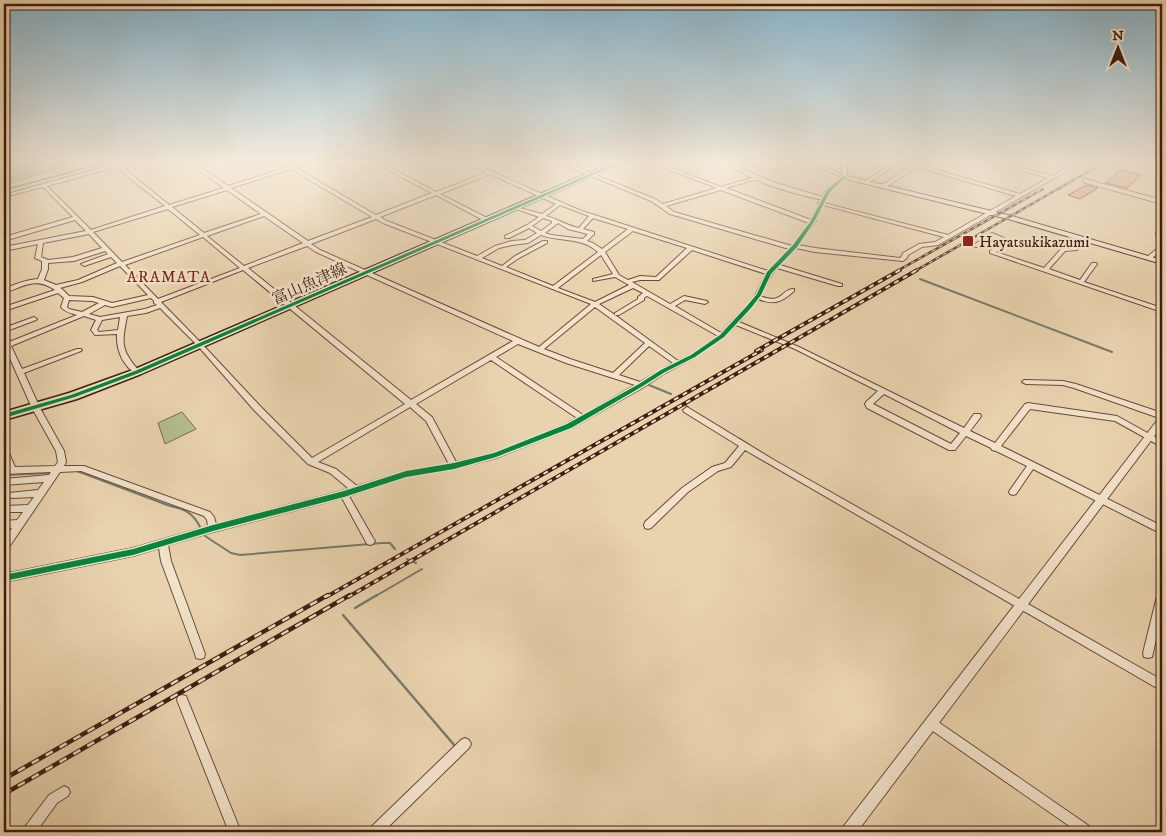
<svg xmlns="http://www.w3.org/2000/svg" width="1166" height="836" font-family="'IM FELL DW Pica','Noto Serif JP',serif">
  <rect width="100%" height="100%" fill="#e9d3ae"/>
  <filter id="stains"><feTurbulence type="fractalNoise" baseFrequency=".004" numOctaves="4"/><feColorMatrix values="0 0 0 0 .2 0 0 0 0 .09 0 0 0 0 .02 0 0 0 .5 -.17"/></filter>
  <radialGradient id="worn" r=".72"><stop offset=".6" stop-color="#630" stop-opacity="0"/><stop offset="1" stop-color="#630" stop-opacity=".3"/></radialGradient>
  <path fill="#b4bd8c" stroke="#7a6d4e" d="M103 165 104 168 4 195V191Z
    M182 412 196 429 165 444 158 423Z"/>
  <path fill="#98b8a8" stroke="#757a6c" d="M4 162H77L4 185Z"/>
  <g fill="none" stroke-linecap="round" stroke-linejoin="round">
    <path stroke="#757a6c" stroke-width="1" d="M1137 162 1162 169"/>
    <path stroke="#757a6c" stroke-width="2" d="M920 279 1112 352
      M649 385 671 394
      M685 405 688 407
      M693 411 713 423
      M738 438 748 444
      M77 471 170 506C185 509 193 513 200 527
      M4 475 48 473
      M205 536 231 553 240 555 382 543H390L395 549
      M407 559 416 563
      M374 597 422 569"/>
    <path stroke="#757a6c" stroke-width="2.5" d="M355 608 377 595
      M343 615 455 746"/>
  </g>
  <path fill="#e19a7a" stroke="#401d11" d="M1121 170 1141 175 1127 188 1105 183Z
    M1086 185 1098 188 1080 199 1068 195Z"/>
  <g fill="none" stroke-linecap="round" stroke-linejoin="round">
    <defs>
      <path id="minor" d="M122 162H130L120 165 169 205 224 188 188 162H193L228 186 288 167 280 162H285L292 166 305 162H312L296 168 376 215 432 193 373 162H379L436 192 486 173 464 162H470L579 210 768 271 789 249 670 214 651 201 558 162H564L655 199 663 204 717 188 649 162H656L721 187 755 177 757 178V179L726 188 811 220 819 204 818 203 820 202 826 190 841 177 810 162H816L846 177 830 192 824 203 948 235 1016 196 917 167 886 187H882V185L912 165 904 162 915 163 921 162 920 165 1020 194 1048 178 994 162H1002L1052 176 1076 162H1082L938 245 922 247 908 255 907 258 903 261 815 252 796 248 780 265 842 284V286H838L777 268 772 274 760 296C784 305 780 289 794 289V291C781 303 774 305 758 299L739 322 799 347 964 428 974 414H980L981 416 980 418 970 431 995 443 1025 404 1028 403 1117 416 1162 441V447L1115 421 1030 409 1001 446 1162 526V534L1033 469 1016 494 1013 495 1010 494 1009 492 1010 490 1027 466 996 451 992 450 991 448 966 436 955 450H949L867 408 865 404 866 402 878 391 795 349 736 325 724 337 695 357 665 373 644 387 572 428 496 458 454 469 406 477 349 496 373 538 375 541 373 544 370 545 367 544 342 498 213 532 168 545 171 561 205 654 204 658 200 659 196 658 195 654 161 561 159 548 133 556 4 582V574L133 548 208 526 207 520 204 516 81 471 60 472 7 550 4 551V540L12 528 4 527V521L17 520 23 512H4V506L28 505 34 497 12 498 9 497 8 495 9 493 38 490 44 482 4 485V479L49 475 51 472 4 474V468H8L4 459V448L7 449 15 467 55 466 58 462 56 451 32 408 4 345V336L6 337 9 342 77 315C71 313 65 312 61 307L64 298 58 293 4 311V307L55 290C35 276 23 287 4 293V289C15 284 26 280 38 279L42 269V261L35 258 38 244 4 251V247L86 231 75 220 4 241V237L73 217 43 187 4 197V195ZM116 167 165 206 91 230 47 186ZM291 169 372 217 308 241 231 188ZM490 174 556 204 542 214 516 207 514 208 539 217 527 225 505 236V238H509L529 228 537 233 525 240 512 241 495 246 477 256 387 221 380 217 436 195 485 221H489V219L440 194ZM227 190 261 214 204 233 172 207ZM721 190 809 223 792 246 674 212 666 206ZM560 205 589 216 579 228C567 226 558 219 546 216ZM823 205 944 237 935 242 919 244 903 253 902 256 900 258 815 248 798 245 815 222ZM168 209 200 235 122 262 93 232ZM264 216 303 243 244 266 207 236ZM543 218 552 221V223L541 231 532 226ZM593 218 628 229 602 249 593 243 587 241 594 234V232L583 229ZM376 219 383 223 591 304 539 347 320 250 311 244ZM558 223 568 229 588 234 583 239 551 235 545 233ZM633 231 687 248 656 277 640 276 628 280 619 275 605 252ZM89 234 102 248 73 257 48 260 41 257 43 243ZM541 235C561 242 582 237 598 252L553 286 506 267 519 258 547 243V241H543L515 256 502 266 482 258 499 248 512 245 528 243ZM203 237 240 268 158 299 125 265ZM307 246 316 252 513 341 411 400 248 268ZM692 250 766 274 756 294 747 306 721 333 675 306 685 300 705 304 708 302 707 301 684 296 670 304 632 282 640 280H659ZM105 251 108 254 81 264 84 266 111 257 117 263 78 280 56 285 44 280 48 269V263L74 261ZM601 255 613 274 593 279V281L615 277 629 285 595 302 558 288ZM120 266 148 295 112 303 93 297 69 296 62 289 60 288 82 282ZM243 270 405 404 312 458 260 406 202 344 161 302ZM633 288 643 293 638 297V299L615 313V315L599 304ZM647 296 718 336 691 355 678 361 615 315H619L644 300V298ZM151 298 154 301V303L157 305 145 309 100 317 89 314 105 305 112 307ZM69 300 92 301 99 303 82 312 69 309 67 307ZM595 307 645 343 613 373 570 359 544 349ZM160 308 198 346 254 410 308 464 330 473 349 489 216 524 214 517 210 512 84 466H64L66 462 64 451 40 408 24 373 81 351 82 350 81 349H77L22 369 11 346 84 316 96 320 91 330 95 335 117 334C116 350 123 367 137 374L140 372C136 367 131 362 128 356 120 344 125 329 127 316L146 313ZM120 317 118 330 99 332 97 330 102 320ZM518 344 566 363 635 385 583 415 496 357ZM649 346 673 363 640 382 619 375ZM491 360 577 418 566 424 494 453 456 462 432 417 416 404ZM884 394 960 433 951 444 873 404ZM410 407 426 421 449 464 406 471 357 486 336 469 318 462Z
        M894 162H899L868 183 864 182Z
        M1156 232 1162 233V237L1156 234Z
        M992 233 1011 241 996 252 1044 268 1061 249 1073 248 1084 237H1088V239L1077 250 1065 251 1049 269 1080 280 1092 263H1096L1097 264 1084 282 1162 308V312L990 253V251L1004 241 992 237 977 247 972 246Z
        M1159 247 1161 248V250L1151 259H1147V257Z
        M34 317 37 319 36 320 4 332V328Z
        M1024 380 1063 381 1076 384 1162 413V419L1074 388 1063 385 1026 384 1022 382Z
        M687 407 774 460 1162 680V691L745 450 731 467 718 471 688 492 651 528 648 529 645 528 644 525 645 522 682 488 712 467 725 463 739 446 684 412 683 410Z
        M1162 592V621H1160L1153 653 1152 657 1148 658 1144 657 1143 653 1157 596 1159 593Z
        M182 695 186 696 241 832H229L177 700 178 696Z
        M931 717 1092 828 1094 832H1078L927 727 925 723 927 719Z
        M465 738 469 740 471 744 469 748 383 832H368L370 828 461 740Z
        M64 786 68 788 70 792 68 796 57 803 36 832H22L24 828 49 795Z"/>
      <path id="tertiary" d="M726 162H732L752 173 776 183 826 198 823 200C790 193 753 183 726 162Z
        M1085 179 1162 200V204L1083 182V180Z
        M1162 417V426L857 832H841L843 827 1159 418Z"/>
      <path id="secondary" d="M841 162H847V176L1012 216 1162 260V264L1008 219 842 178Z"/>
      <path id="primary" d="M615 162H624L141 374 77 399 4 420V412L69 393 133 370Z"/>
    </defs>
    <use href="#minor" stroke="#6a4a38" stroke-width="2"/>
    <use href="#tertiary" stroke="#6a4a38" stroke-width="2"/>
    <use href="#secondary" stroke="#401d11" stroke-width="2"/>
    <use href="#primary" stroke="#401d11" stroke-width="3"/>
    <use href="#minor" fill="#f1e2ca" fill-rule="evenodd"/>
    <use href="#tertiary" fill="#f1e2ca" fill-rule="evenodd"/>
    <use href="#secondary" fill="#f1e2ca" fill-rule="evenodd"/>
    <use href="#primary" fill="#e9d3ae" fill-rule="evenodd"/>
    <defs>
      <path id="rail-far2" d="M897 271 1043 189
        M915 271 1105 162"/>
      <path id="rail-far1" d="M756 351 900 270
        M326 597 762 350
        M348 597 917 270"/>
      <path id="rail" d="M4 779 328 595
        M4 794 350 595"/>
    </defs>
    <use href="#rail-far2" stroke="#401d11" stroke-width="2.5"/>
    <use href="#rail-far1" stroke="#401d11" stroke-width="4"/>
    <use href="#rail" stroke="#401d11" stroke-width="4.5"/>
    <use href="#rail-far2" stroke="#f1e2ca" stroke-width="1" stroke-dasharray="4" stroke-linecap="butt"/>
    <use href="#rail-far1" stroke="#f1e2ca" stroke-width="2" stroke-dasharray="5" stroke-linecap="butt"/>
    <use href="#rail" stroke="#f1e2ca" stroke-width="2.5" stroke-dasharray="8" stroke-linecap="butt"/>
    <defs>
      <path id="cycleway" d="M105 162H112L4 191V189Z
        M617 162H623L139 373 75 397 4 418V414L71 395 135 371Z
        M843 176 846 177 830 192 814 222 797 247 771 274 761 295 751 308 724 337 695 357 665 372 643 386 571 428 496 457 454 469 406 477 344 497 213 531 133 555 4 581V575L133 549 213 525 344 491 406 471 454 463 494 453 567 424 639 384 661 370 691 355 720 335 747 306 757 294 767 272 793 245 810 222 827 190Z"/>
    </defs>
    <use href="#cycleway" stroke="#f1e2ca" stroke-width="3"/>
    <use href="#cycleway" fill="#00873e" fill-rule="evenodd"/>
  </g>
  <linearGradient id="sky" x2="0" y2="1"><stop stop-color="#88b6ce"/><stop offset="0.58" stop-color="#f5ebdb"/><stop offset="1" stop-color="#f5ebdb" stop-opacity="0"/></linearGradient>
  <rect width="1166" height="279" fill="url(#sky)"/>
  <rect fill="#8f2418" stroke="#f1e2ca" stroke-width="2" x="962" y="235" width="12" height="12" rx="2.5"/>
  <g text-anchor="middle" stroke-width="5" stroke-linejoin="round" paint-order="stroke">
    <g font-size="16" fill="#401d11" stroke="#f1e2ca" text-anchor="start">
      <text x="979" y="247">Hayatsukikazumi</text>
    </g>
    <g font-size="16" letter-spacing="1" fill="#7a1f14" stroke="#f1e2ca">
      <text x="169" y="282">ARAMATA</text>
    </g>
    <g font-size="16" fill="#401d11" stroke="#f1e2ca">
      <text transform="translate(309 283) rotate(-24)" y="6">富山魚津線</text>
    </g>
  </g>
  <rect width="1166" height="836" fill="none" stroke="#e9d3ae" stroke-width="20"/>
  <rect x="5" y="5" width="1156" height="826" fill="none" stroke="#401d11" stroke-width="2.5"/>
  <rect x="10" y="10" width="1146" height="816" fill="none" stroke="#401d11"/>
  <g transform="translate(1118 48)" stroke="#f1e2ca" stroke-width="4" paint-order="stroke">
  <path d="M0-4L9 19L0 12L-9 19Z" fill="#401d11"/>
  <text y="-8" font-size="14" font-weight="bold" text-anchor="middle" fill="#401d11">N</text>
  </g>
  <rect width="100%" height="100%" filter="url(#stains)"/>
  <rect width="100%" height="100%" fill="url(#worn)"/>
</svg>
